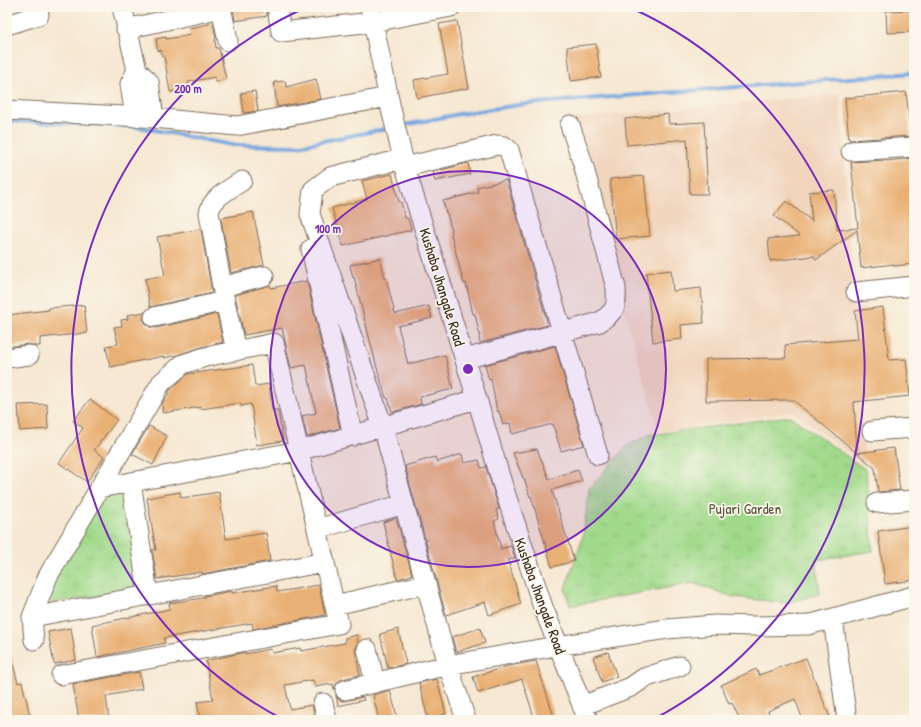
<svg xmlns="http://www.w3.org/2000/svg" width="921" height="727" font-family="'Patrick Hand',sans-serif">
	<defs>
		<pattern id="park-tufts" width="24" height="20" patternUnits="userSpaceOnUse"><rect width="24" height="20" fill="#a2da8c"/><path d="M3 7l-1-3M5 7V3M7 7l1-3M15 17l-1-3M17 17v-4M19 17l1-3" fill="none" stroke="#8cbb78"/></pattern>
	</defs>
	<rect width="100%" height="100%" fill="#fbf7ec"/>
	<filter id="ink" filterUnits="userSpaceOnUse"><feTurbulence type="fractalNoise" baseFrequency=".025" numOctaves="2"/><feDisplacementMap in="SourceGraphic" scale="8" xChannelSelector="R" yChannelSelector="G"/><feConvolveMatrix kernelMatrix="1 2 1 2 8 2 1 2 1" color-interpolation-filters="sRGB"/></filter>
	<filter id="wash" filterUnits="userSpaceOnUse"><feTurbulence type="fractalNoise" baseFrequency=".012" numOctaves="4" result="noise"/><feDisplacementMap in="SourceGraphic" scale="16" xChannelSelector="R" yChannelSelector="G"/><feGaussianBlur stdDeviation="0.9" result="paint"/><feColorMatrix in="noise" values="0 0 0 0 0 0 0 0 0 0 0 0 0 0 0 0 0 1.4 0 .05"/><feComposite in="paint" operator="in"/></filter>
	<g filter="url(#wash)">
		<rect width="100%" height="100%" fill="#f6e8d2"/>
		<!-- built -->
		<path fill="#f1d5bd" d="M840 94 865 465 793 412 659 432 569 119Z"/>
		<!-- park -->
		<path fill="url(#park-tufts)" stroke="#6e8255" d="M790 416 866 470 873 551 816 560 820 594 787 603 733 597 693 583 570 606 565 589 583 537 589 489 628 445 649 435Z
			M128 489 144 589 52 603 48 599 69 548 101 495Z"/>
		<g fill="none" stroke-linecap="round" stroke-linejoin="round">
			<!-- stream -->
			<path stroke="#74a6df" stroke-width="4" d="M7 121 133 126 232 145 297 146 391 128
				M400 126 459 114 525 104 914 73"/>
		</g>
		<g id="blocks">
			<!-- building -->
			<path fill="#e9b075" d="M233 7H266L267 16 235 21Z
				M914 10V32L887 33 886 11Z
				M457 21 469 88 417 98 414 80 448 74 439 24Z
				M213 23 216 39 215 40 216 48H219L226 79 215 82V77L188 82 189 89 170 92 164 56H162L161 50 158 51 156 39 166 37V39L190 35 189 28Z
				M596 44 601 77 571 81 567 47Z
				M316 79 321 99 277 107 274 82 285 81 286 87Z
				M255 91 258 111 244 113 241 93Z
				M906 92 911 136 849 140 845 98Z
				M668 114 669 124 704 122 708 194H690L687 139 627 145 625 119Z
				M914 158V264L894 266V264L861 268 857 230 816 260 814 256 770 261 768 239 800 236 774 216 786 201 812 221 809 192 834 190 837 230 858 228 851 162 886 160V161Z
				M468 163 470 174 435 181 433 172Z
				M392 174 399 202H401L405 218H408L411 230 343 246 332 208 367 199 362 181Z
				M644 176 650 236 616 239 610 179Z
				M506 180 548 325 480 343 479 337 480 336 475 314H473L466 283 464 284 451 234 452 233 447 213H446L443 201 478 192 477 187Z
				M253 212 264 265 231 273 221 218Z
				M201 229 212 293 150 307 145 279 165 275 157 237Z
				M380 258 385 278H386L395 314 429 306 432 318 398 326 408 364 445 355 453 389 420 397 421 404 392 412 388 398H386L377 368 354 277 353 278 350 265Z
				M671 270 673 291 701 288 704 323 681 325 682 339 653 342 646 273Z
				M307 281 340 428 307 437 302 416 316 413 306 365 291 368 282 328 244 335 235 295 270 285 271 288Z
				M84 305 87 333 40 338V346H35L28 344 7 347V315L49 310V308Z
				M883 307 889 360 906 359 910 396 854 402 857 453 793 400 706 401V359L786 358 785 345 858 339 855 311Z
				M145 312 143 319 146 324 150 327 156 328 217 314 223 342 202 347 177 355 164 358V356L110 367 106 346 118 344 114 327 122 326 121 320 128 319 127 315Z
				M555 346 584 445 561 451 553 424 512 434 510 423 503 425 499 411H497L491 379 489 380 485 365Z
				M252 365 255 386 269 384 272 410H278L283 441 257 445 251 404 241 406V403L201 409V407L163 413 162 404 166 397H167L170 390 188 374Z
				M90 399 117 420 94 450 104 457 87 482 59 463 83 428 73 421Z
				M47 404 48 429 20 431 18 405Z
				M149 426 167 436 153 465 132 454Z
				M894 448 900 490 878 492 875 468 857 453Z
				M537 449 549 479 578 470 582 481 552 490 574 561 552 567 531 496 530 497 524 478H523L513 453Z
				M462 454 464 463 479 460 481 468 486 467 499 509 496 510 499 519 494 521 501 549 511 546 515 558 508 560 521 604 489 615 485 602 446 615 405 466 435 457 437 462Z
				M180 492 181 498 219 492 226 539 266 533 270 561 202 574V572L157 579 152 550H156L147 498Z
				M396 518 412 575 397 579 383 522Z
				M914 526V580L885 584 878 531Z
				M319 585 325 615 253 629 252 623 164 638 165 643 97 657 92 625 170 609 169 603 204 598V596L232 591V593L276 586 277 592Z
				M71 628 76 660 54 664 48 632Z
				M480 628 485 643 456 652 452 637Z
				M398 629 406 664 388 668 380 634Z
				M357 635 358 643 355 650 360 675 342 679 338 682 334 689 333 684 315 687 313 680 285 685 290 709 312 705 316 720H200L197 702 213 700 206 661 245 652V654L271 649 272 653 300 648 301 651 345 643V638Z
				M608 652 617 676 602 682 593 657Z
				M7 656H11L18 683 22 682 31 720H7Z
				M806 658 831 720H803L795 699 768 711 771 720H740L732 703 729 704 721 685 756 669 759 675Z
				M536 661 555 720H535L522 679 478 693 473 677 508 666Z
				M139 672 142 689 106 696 109 720H79L73 684Z
				M437 679 446 714 428 719 419 683Z
				M390 690 398 720H379L373 695Z
				M336 695 337 698 342 701 363 697 364 700 338 706Z"/>
		</g>
	</g>
	<g filter="url(#ink)">
		<use href="#blocks" fill-opacity="0" stroke="#7c6c5d" stroke-width="1"/>
		<g fill="none" stroke-linecap="round" stroke-linejoin="round">
			<defs>
				<path id="minor" d="M122 7 137 70 149 82 154 118
					M221 7 228 41
					M277 7 281 32 373 22 451 7
					M370 7 391 109 405 167 477 399 502 483 543 607 588 720
					M7 25 39 15
					M126 29 222 8
					M7 110 143 117 237 126 388 97
					M135 117 130 84 137 70
					M851 151 914 147
					M402 159 330 177 313 190 310 214 383 427 448 665 466 720
					M405 167 497 145 504 146 509 150 598 455
					M311 249 353 436
					M222 287 264 276
					M856 292 914 286
					M154 317 225 301
					M236 351 222 287 209 213C211 198 230 189 242 181
					M7 358 29 355
					M465 359 600 322C616 310 617 308 616 288L583 164 570 125
					M872 431 914 428
					M131 482 148 594
					M99 488 299 451 477 399
					M877 503 914 500
					M317 529 404 504
					M335 605 426 584
					M32 617 325 562
					M833 619 847 720
					M34 640 32 617 48 576 161 383 183 364 205 357 274 343 339 624 61 675
					M367 649 375 683
					M345 690 448 665 557 646 667 629 715 625 754 626 808 625 914 596
					M323 703 327 720
					M582 706 631 687 644 678 680 666"/>
			</defs>
			<!-- minor casing -->
			<use href="#minor" stroke="#7c6c5d" stroke-width="21"/>
			<!-- minor -->
			<use href="#minor" stroke="#fff" stroke-width="19"/>
		</g>
	</g>
	<!-- distance rings -->
	<circle cx="468" cy="369" r="198" fill="#7b2cbf" fill-opacity=".12"/>
	<g fill="none" stroke="#7b2cbf" stroke-width="2">
		<circle cx="468" cy="369" r="198"/>
		<path d="M282 719A396 396 0 0 1 307 7M629 7A396 396 0 0 1 654 719"/>
	</g>
	<g text-anchor="middle" stroke-width="3.5" stroke-linejoin="round" paint-order="stroke">
		<!-- street labels -->
		<g font-size="15" fill="#3b2a1e" stroke="#fbf7ec">
			<text transform="translate(442 287) rotate(73)" y="5">Kushaba Jhangale Road</text>
			<text transform="translate(540 596) rotate(70)" y="5">Kushaba Jhangale Road</text>
		</g>
		<!-- park labels -->
		<g font-size="15" fill="#55563a" stroke="#fbf7ec">
			<text x="745" y="514">Pujari Garden</text>
		</g>
	</g>
	<circle cx="468" cy="369" r="6" fill="#7b2cbf" stroke="#fbf7ec" stroke-width="2"/>
	<g font-size="12" text-anchor="middle" font-weight="bold" fill="#7b2cbf" stroke="#fbf7ec" stroke-width="3.5" stroke-linejoin="round" paint-order="stroke">
		<text x="188" y="93">200 m</text>
		<text x="328" y="233">100 m</text>
	</g>
	<!-- margin -->
	<rect width="921" height="727" fill="none" stroke="#fbf7ec" stroke-width="24"/>
</svg>
